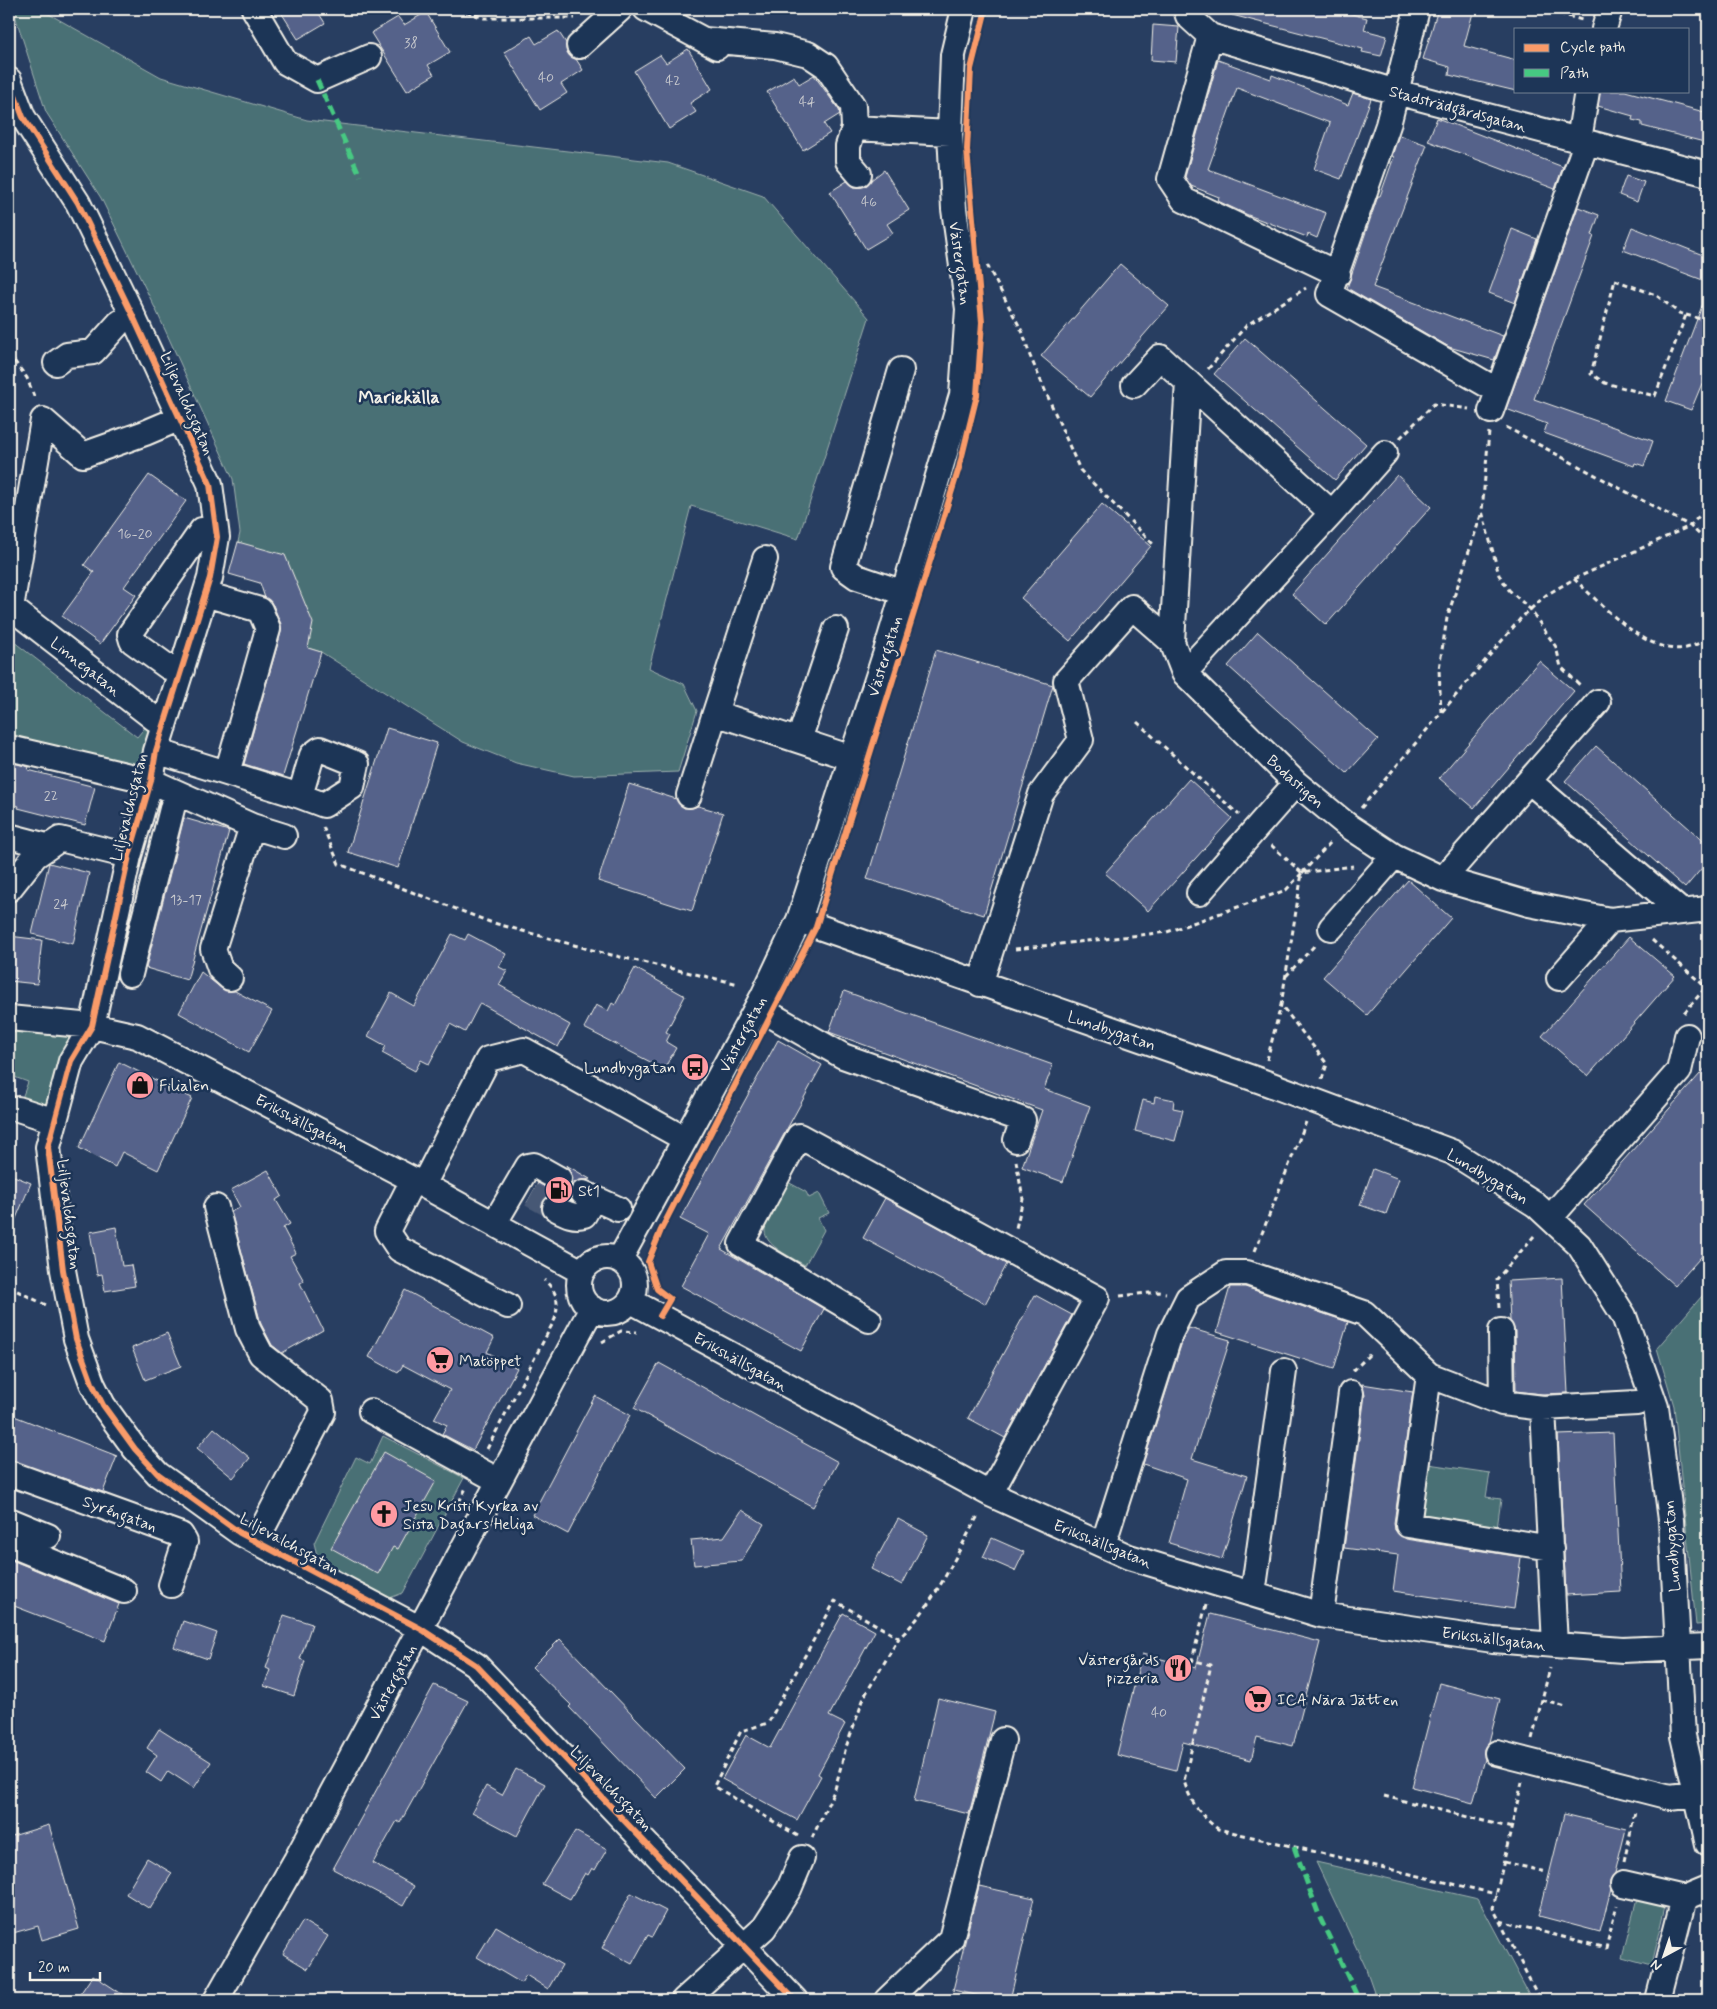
<svg xmlns="http://www.w3.org/2000/svg" width="1717" height="2009" font-family="Mynerve,sans-serif">
	<rect width="100%" height="100%" fill="#283e61"/>
	<filter id="ink" filterUnits="userSpaceOnUse"><feTurbulence type="fractalNoise" baseFrequency=".02" numOctaves="2"/><feDisplacementMap in="SourceGraphic" scale="10" xChannelSelector="R" yChannelSelector="G"/><feConvolveMatrix kernelMatrix="1 2 1 2 8 2 1 2 1" color-interpolation-filters="sRGB"/></filter>
	<g filter="url(#ink)">
		<!-- green -->
		<path fill="#497074" stroke="#9eb0ae" d="M13 9H40L161 77 307 120 668 163 763 196 869 318 798 539 691 506 649 668 684 684 697 711 678 772 574 776 516 763 463 742 321 652 308 648 238 542 240 533 233 479 156 310 101 198 46 112Z
			M9 638 137 737 153 718 151 781 9 748Z
			M9 1018 92 1026 55 1121 18 1109 28 1082 9 1075Z
			M788 1182 806 1192 809 1198 819 1193 829 1213 818 1218 824 1230 805 1265C749 1236 760 1232 788 1182Z
			M1708 1289V1624L1696 1625 1674 1406 1657 1348Z
			M383 1436 464 1478 403 1593 379 1602 321 1571 314 1543 356 1457 370 1464Z
			M1428 1464 1490 1473 1486 1497 1501 1499 1496 1536 1420 1519Z
			M1316 1862 1478 1899 1532 2000H1377L1365 1966Z
			M1637 1899 1665 1906 1651 1965 1622 1957Z"/>
		<!-- building -->
		<path fill="#55628a" stroke="#f4f1e8" d="M279 9H316L325 23 298 39Z
			M1233 9H1332L1367 18 1364 30 1387 36 1381 56 1362 52 1363 49 1232 15Z
			M1438 9H1474L1464 46 1516 60V91L1449 75 1450 67 1423 59Z
			M426 12 450 52 428 65 434 75 407 91 371 33 398 17 404 25Z
			M1153 25 1179 27 1176 62 1151 60Z
			M558 31 566 43 569 55 576 59 583 70 561 84 567 93 540 110 504 52 531 36 536 44Z
			M688 49 712 89 690 103 696 112 669 129 634 71 660 55 666 63Z
			M1218 60 1271 79 1272 75 1348 105 1353 93 1371 99 1341 179 1314 169 1330 123 1237 88 1208 169 1326 213 1317 238 1308 234 1307 237 1248 215 1218 201 1219 197 1191 186 1185 177Z
			M814 75 839 110 840 114 824 124 830 133 803 150 767 92 794 76 799 84Z
			M1600 91H1625L1708 113V143L1642 126V122L1632 120 1633 116 1598 106Z
			M1437 118 1563 167 1555 189 1428 141Z
			M1399 135 1427 145 1373 287 1503 336 1494 360 1449 347 1347 288 1378 196H1380L1394 157 1392 156Z
			M884 170 909 210 887 224 893 233 866 249 830 192 847 181 854 187H862Z
			M1626 176 1644 182 1637 202 1619 195Z
			M1578 207 1599 215 1592 235 1594 236 1534 399 1653 441 1644 466 1635 463 1634 466 1544 433 1547 424 1506 409Z
			M1632 227 1708 257V282L1623 250Z
			M1512 229 1537 239 1515 303 1489 293Z
			M1120 264 1169 306 1090 397 1041 356Z
			M1705 298H1708V369L1691 410 1666 401Z
			M1245 338 1366 444 1335 480 1214 374Z
			M149 475 186 501 124 587 136 595 100 644 62 616 94 572 84 565Z
			M1397 475 1431 507 1326 625 1292 594Z
			M1102 504 1151 546 1070 641 1021 598Z
			M238 542 285 555 313 623 308 648 321 652 283 776 244 764 281 632V624L273 605 265 598 260 583 229 574Z
			M1258 632 1378 739 1347 773 1228 666Z
			M936 650 1053 685 984 915 867 879Z
			M1539 661 1574 691 1474 808 1439 778Z
			M387 728 437 743 398 868 348 852Z
			M1596 746 1708 845V861L1685 888 1565 781Z
			M9 762 29 767 28 770 95 787 85 825 18 808 19 806 9 804Z
			M1189 779 1232 818 1148 911 1105 873Z
			M629 784 676 799 684 808H691L698 806 723 813 692 911 598 881Z
			M184 818 229 831 187 980 146 968Z
			M49 863 89 873 73 944 32 934Z
			M1408 880 1451 918 1367 1015 1323 977Z
			M452 934 465 940 468 934 506 954 499 967 507 971 499 985 570 1025 558 1047 480 1003 465 1032 450 1024 429 1064 421 1060 415 1071 382 1053 386 1046 368 1036 391 993 414 1006Z
			M9 936 42 940 37 984 9 981Z
			M1629 937 1675 976 1588 1076 1542 1036Z
			M635 968 685 996 666 1032 670 1034 666 1042 676 1048 664 1069 584 1028 596 1005 608 1011 612 1003 615 1005Z
			M201 972 221 988 228 991H235L272 1011 249 1052 179 1013Z
			M844 991 1053 1065 1044 1089 1090 1106 1063 1182 1022 1167 1042 1110 829 1032Z
			M778 1040 822 1065 721 1249 824 1309 801 1351 681 1286 709 1234 680 1219Z
			M119 1062 192 1098 158 1170 122 1152 115 1167 79 1148Z
			M1708 1065V1249L1675 1286 1584 1205Z
			M1155 1096 1174 1100 1173 1108 1183 1110 1175 1141 1135 1131 1143 1100 1154 1103Z
			M566 1165 590 1179 575 1182 570 1188 571 1200 562 1194 548 1196 543 1202 542 1212 527 1203 538 1183 553 1191 560 1193 566 1191 573 1179Z
			M1373 1169 1399 1179 1386 1214 1360 1205Z
			M268 1170 282 1196 276 1200 290 1224 283 1228 296 1253 290 1256 304 1281 300 1283 323 1330 282 1353 272 1345 261 1324 231 1212 240 1207 231 1190Z
			M9 1174 31 1183 9 1235Z
			M885 1198 1006 1264 985 1304 863 1238Z
			M116 1227 122 1266 131 1265 135 1286 105 1291 102 1274 97 1275 90 1232Z
			M1562 1278 1568 1393 1542 1394 1516 1391 1515 1331 1510 1321 1508 1281Z
			M1230 1287H1245L1348 1322 1334 1369 1217 1332Z
			M405 1290 494 1338 487 1352 517 1368 473 1450 442 1434 447 1425 434 1419 450 1390 403 1365 398 1373 369 1357Z
			M1035 1295 1072 1315 1005 1438 968 1418Z
			M1189 1328 1230 1340 1192 1459 1247 1476 1222 1559 1169 1543 1187 1479 1143 1464 1183 1339Z
			M167 1333 181 1366 145 1380 132 1348Z
			M659 1363 838 1462 813 1507 634 1408Z
			M1362 1384 1413 1392 1394 1523 1395 1530 1406 1539 1521 1557 1514 1609 1393 1591 1398 1555 1344 1548 1365 1395Z
			M595 1396 630 1415 568 1534 532 1515Z
			M9 1414 117 1456 103 1492 9 1460Z
			M214 1428 250 1458 233 1478 197 1448Z
			M1613 1433 1621 1592 1566 1595 1558 1435Z
			M384 1452 436 1481 398 1549 393 1547 378 1574 331 1548Z
			M742 1510 764 1524 741 1561 694 1565 691 1540 724 1537Z
			M898 1519 928 1535 902 1585 871 1569Z
			M992 1538 1024 1552 1015 1571 983 1557Z
			M9 1559 119 1604 105 1641 9 1604Z
			M843 1613 875 1631 829 1716 845 1724 818 1774 821 1776 797 1820 722 1779 746 1735 770 1748Z
			M1210 1614 1320 1642 1293 1746 1257 1737 1251 1760 1183 1742 1176 1770 1117 1755 1142 1654 1196 1668Z
			M284 1615 312 1624 300 1659 305 1661 294 1696 264 1686 270 1670 266 1668Z
			M183 1621 217 1633 208 1659 174 1647Z
			M560 1639 685 1769 656 1798 569 1707 571 1705 532 1667Z
			M1439 1683 1500 1699 1489 1742 1484 1749 1485 1759 1473 1803 1412 1787Z
			M434 1685 468 1701 400 1823 397 1821 373 1863 414 1886 403 1906 333 1869Z
			M938 1698 995 1712 969 1814 914 1801Z
			M159 1729 211 1762 194 1788 168 1771 161 1782 146 1772 157 1755 147 1748Z
			M516 1769 545 1784 517 1836 472 1812 486 1786 502 1795Z
			M1564 1814 1626 1829 1615 1873 1610 1880 1611 1889 1600 1932 1539 1916Z
			M49 1825 79 1929 42 1940 38 1926 13 1933 9 1917V1837Z
			M575 1831 607 1849 595 1870 592 1868 588 1875 585 1873 570 1899 542 1884Z
			M147 1858 172 1873 150 1909 126 1894Z
			M979 1886 1034 1898 1010 2000H998L953 1990Z
			M631 1893 666 1911 652 1937 648 1935 632 1964 602 1948Z
			M303 1921 328 1936 308 1969 283 1954Z
			M496 1926 562 1965 548 1989 526 1975 521 1983 477 1957Z
			M93 1975 131 2000H76Z"/>
		<g fill="none" stroke-linecap="round" stroke-linejoin="round">
			<!-- minor-tunnel -->
			<path stroke="#475975" stroke-width="24" stroke-dasharray="24 12" stroke-linecap="butt" d="M531 1195 555 1208"/>
			<defs>
				<path id="minor" d="M254 9 285 62 317 80 369 57
					M646 9 717 47
					M1186 9 1188 16 1210 36 1396 92 1708 174
					M1417 9 1388 125 1329 294 1498 391
					M1604 29 1610 9
					M1210 36 1170 179 1184 200 1338 274
					M704 40 775 46 808 54 826 66 853 106 854 128 848 146V161L859 174
					M579 46 620 9
					M9 80 23 117 78 203 132 314 210 484 217 537 210 578 156 751 151 781 129 856 92 1026 71 1061 48 1147 63 1270 76 1339 92 1383 103 1405 135 1449 158 1474 240 1533 421 1629 476 1665 795 2000
					M854 128 950 133
					M1579 140 1587 91
					M56 363 67 355 93 352 119 323 132 314
					M901 370 843 567 857 577 904 593
					M1188 382 1172 642 1184 673 1296 783 1347 825 1394 856 1443 879 1529 904 1610 920 1708 909
					M1134 385 1160 357 1332 513 1184 673
					M1491 411 1586 143
					M1332 513 1385 453
					M205 594 260 610 268 629 227 773
					M9 606 164 726
					M11 608 43 420 83 455 145 433 178 419
					M182 670 168 667 132 641 130 634 202 530 216 531
					M715 713 765 559
					M799 740 836 629
					M9 748 151 781 252 826 284 836
					M156 751 300 796 312 755 320 749 357 764 352 787 324 805 300 796
					M1529 781 1682 912
					M689 795 715 713 852 758
					M9 836 47 846
					M1443 879 1598 702
					M9 889 35 856 60 839 129 856
					M1199 893 1296 783
					M799 920 1261 1081 1452 1152 1536 1205 1579 1245 1624 1316 1656 1407 1671 1520 1683 1736 1708 1844
					M1331 928 1394 856
					M130 974 176 793
					M230 978 220 969 213 949 252 826
					M1559 978 1610 920
					M980 984 1041 794 1081 740 1066 681 1132 607 1172 642
					M757 1007 843 1056 1023 1120 1016 1140
					M9 1018 92 1026 137 1036 423 1185 582 1272
					M18 1109 55 1121
					M413 1180 387 1231 399 1249 508 1306
					M423 1185 488 1059 524 1050 685 1139
					M583 1193 618 1209
					M216 1207 248 1329 261 1354 321 1401 323 1412 256 1541
					M555 1208C565 1213 573 1218 584 1215L593 1199
					M1550 1218 1679 1071 1687 1036
					M494 1224 528 1166 534 1165 559 1179
					M579 1285a28 28 0 1 1 56 0a28 28 0 1 1-56 0Z
					M620 1259 763 996 799 920 885 655 962 395 968 309 954 209 950 133 953 55 964 9
					M631 1301 990 1494 1129 1557 1321 1615 1493 1640 1555 1645 1623 1650 1708 1646
					M869 1320 741 1244 799 1136 1097 1298 990 1494
					M1501 1331 1502 1403
					M1429 1375 1408 1525 1551 1548
					M1543 1408 1555 1645
					M371 1411 499 1481
					M9 1473 181 1535 185 1542 171 1585
					M9 1520 48 1536
					M9 1544 124 1591
					M1103 1545 1170 1334 1188 1298 1226 1273H1247L1364 1313 1429 1375 1502 1403 1543 1408 1637 1403
					M1253 1594 1284 1371
					M1321 1615 1351 1393
					M1497 1753 1670 1797 1695 1794
					M1623 1884 1684 1898
					M216 2000 296 1860 592 1308
					M684 2000 764 1928 789 1889 802 1858
					M887 2000 951 1939 1003 1740
					M1658 2000 1684 1898 1708 1888"/>
			</defs>
			<!-- minor casing -->
			<use href="#minor" stroke="#f4f1e8" stroke-width="28"/>
			<!-- path -->
			<path stroke="#f4f1e8" stroke-width="3" stroke-dasharray="5 4" stroke-linecap="butt" d="M458 9 484 18H575
				M1542 9 1582 20
				M987 265 1023 333 1030 356 1080 470 1154 545
				M1615 280 1656 295 1679 313 1686 315 1655 396 1605 383 1591 374Z
				M1686 315 1708 321
				M9 354 27 378 35 399
				M1208 369 1247 325 1306 288
				M1506 427 1690 526 1708 542
				M1489 432 1482 511 1499 575 1509 590 1530 609 1556 647 1561 667 1581 686
				M1400 438 1434 404 1469 409
				M1574 579C1601 603 1646 656 1686 648 1694 646 1701 642 1708 640
				M1441 712 1439 669 1447 618 1482 512
				M1137 722 1239 815
				M1361 808 1521 618 1546 595 1574 579 1690 526 1708 506
				M323 827 339 864 490 922 603 953 739 984
				M1271 845 1302 873 1281 1005 1327 1064 1322 1079
				M1302 873 1332 841
				M1652 940 1708 989
				M1015 949 1167 932 1286 890 1302 873 1353 866
				M1286 976 1316 944
				M1684 1013 1706 987
				M1267 1060 1281 1005
				M1016 1161 1023 1199 1016 1228
				M1255 1251 1306 1122
				M9 1287 46 1305
				M1120 1296 1158 1292 1166 1293
				M1499 1308 1497 1279 1534 1236
				M602 1342 621 1331 637 1332
				M1353 1371 1372 1352
				M487 1449 555 1319C559 1302 558 1292 544 1280
				M459 1502 466 1488
				M1206 1605 1192 1660 1211 1665 1184 1781C1191 1803 1200 1815 1218 1829L1496 1894
				M1542 1700 1566 1707
				M1532 1739 1550 1668
				M1522 1782 1493 1908 1540 2000
				M1384 1796 1512 1828
				M798 1836 714 1786 741 1731 768 1723 835 1601 899 1638C935 1605 955 1556 979 1514
				M812 1838 835 1789 846 1747 865 1695 899 1638
				M1504 1862 1546 1872
				M1624 1862 1635 1812
				M1500 1921 1606 1948 1617 1905"/>
			<!-- minor -->
			<use href="#minor" stroke="#1d3557" stroke-width="24"/>
			<!-- quiet -->
			<path stroke="#46c982" stroke-width="5" stroke-dasharray="10 5" stroke-linecap="butt" d="M317 80 360 176
				M1294 1847 1320 1918 1359 2000"/>
			<defs>
				<path id="cycleway" d="M9 80 23 117 78 203 132 314 210 484 217 537 210 578 156 751 151 781 129 856 92 1026 71 1061 48 1147 63 1270 76 1339 92 1383 103 1405 135 1449 158 1474 240 1533 421 1629 476 1665 795 2000
					M660 1316 670 1299 657 1289 648 1262 661 1230 816 927 959 468 977 395 982 322 967 150 971 69 986 9"/>
			</defs>
			<!-- cycleway casing -->
			<use href="#cycleway" stroke="#1d3557" stroke-width="9"/>
			<!-- cycleway -->
			<use href="#cycleway" stroke="#fa9b69" stroke-width="6"/>
		</g>
	</g>
	<!-- icons -->
	<defs>
		<symbol id="bus-disc" viewBox="-11 -11 22 22"><circle r="9.5" fill="#ff9aa2" stroke="#1d3557"/><path d="M-5-6H5V4H4V6H2V4H-2V6H-4V4H-5ZM-3.5-4V0h7V-4ZM-3.5 1.2v1.5H-2V1.2ZM2 1.2v1.5H3.5V1.2Z" fill="#111"/></symbol>
		<symbol id="shop-disc" viewBox="-11 -11 22 22"><circle r="9.5" fill="#ff9aa2" stroke="#1d3557"/><path d="M-5-2.5h2.3a2.7 3.5 0 0 1 5.4 0H5L5.5 6h-11ZM-1.5-2.5h3a1.5 2.3 0 0 0-3 0Z" fill="#111"/></symbol>
		<symbol id="fuel-disc" viewBox="-11 -11 22 22"><circle r="9.5" fill="#ff9aa2" stroke="#1d3557"/><path d="M-5.5-6h7V0h2V4h1.3V-2.5L3-4.5l.8-.8L6-3V5H2.5V1h-1V6h-7ZM-4.2-4.7v3.2H.2V-4.7Z" fill="#111"/></symbol>
		<symbol id="supermarket-disc" viewBox="-11 -11 22 22"><circle r="9.5" fill="#ff9aa2" stroke="#1d3557"/><path d="M-6-5.5h2.5l.6 2H6L4.5 2H-2.5L-4.4-4H-6ZM-1.5 3.2a1.3 1.3 0 1 0 .1 0ZM3 3.2a1.3 1.3 0 1 0 .1 0Z" fill="#111"/></symbol>
		<symbol id="church-disc" viewBox="-11 -11 22 22"><circle r="9.5" fill="#ff9aa2" stroke="#1d3557"/><path d="M-1.2-6h2.4v3.5h3.3v2.4h-3.3V6h-2.4V-.1h-3.3v-2.4h3.3Z" fill="#111"/></symbol>
		<symbol id="restaurant-disc" viewBox="-11 -11 22 22"><circle r="9.5" fill="#ff9aa2" stroke="#1d3557"/><path d="M-5-6h1v4h1v-4h1v4h1v-4h1v5L-1.5 .5V6h-2V.5L-5-1ZM5-6V6H3V1.5H1.5Q1.5-4 5-6Z" fill="#111"/></symbol>
	</defs>
	<g fill-rule="evenodd">
		<use href="#bus-disc" x="679" y="1051" width="32" height="32"/>
		<use href="#shop-disc" x="124" y="1069" width="32" height="32"/>
		<use href="#fuel-disc" x="543" y="1174" width="32" height="32"/>
		<use href="#supermarket-disc" x="424" y="1344" width="32" height="32"/>
		<use href="#church-disc" x="368" y="1498" width="32" height="32"/>
		<use href="#restaurant-disc" x="1162" y="1652" width="32" height="32"/>
		<use href="#supermarket-disc" x="1242" y="1683" width="32" height="32"/>
	</g>
	<g text-anchor="middle" stroke-width="5" stroke-linejoin="round" paint-order="stroke">
		<!-- number labels -->
		<g font-size="14" fill="#cccdd0">
			<text x="411" y="47">38</text>
			<text x="546" y="82">40</text>
			<text x="673" y="85">42</text>
			<text x="807" y="106">44</text>
			<text x="869" y="206">46</text>
			<text x="135" y="538">16-20</text>
			<text x="51" y="800">22</text>
			<text x="186" y="904">13-17</text>
			<text x="61" y="908">24</text>
			<text x="1159" y="1717">40</text>
		</g>
		<!-- street labels -->
		<g font-size="16" fill="#f4f1e8" stroke="#1d3557">
			<text transform="translate(1458 108) rotate(15)" y="6">Stadsträdgårdsgatan</text>
			<text transform="translate(961 263) rotate(82)" y="6">Västergatan</text>
			<text transform="translate(188 403) rotate(66)" y="6">Liljevalchsgatan</text>
			<text transform="translate(884 656) rotate(-73)" y="6">Västergatan</text>
			<text transform="translate(86 666) rotate(38)" y="6">Linnegatan</text>
			<text transform="translate(1296 781) rotate(42)" y="6">Bodastigen</text>
			<text transform="translate(128 807) rotate(-76)" y="6">Liljevalchsgatan</text>
			<text transform="translate(1112 1030) rotate(19)" y="6">Lundbygatan</text>
			<text transform="translate(742 1034) rotate(-62)" y="6">Västergatan</text>
			<text transform="translate(303 1122) rotate(28)" y="6">Erikshällsgatan</text>
			<text transform="translate(1488 1176) rotate(31)" y="6">Lundbygatan</text>
			<text transform="translate(70 1214) rotate(83)" y="6">Liljevalchsgatan</text>
			<text transform="translate(741 1361) rotate(29)" y="6">Erikshällsgatan</text>
			<text transform="translate(120 1513) rotate(20)" y="6">Syréngatan</text>
			<text transform="translate(290 1543) rotate(29)" y="6">Liljevalchsgatan</text>
			<text transform="translate(1103 1543) rotate(22)" y="6">Erikshällsgatan</text>
			<text transform="translate(1671 1546) rotate(-94)" y="6">Lundbygatan</text>
			<text transform="translate(1494 1638) rotate(7)" y="6">Erikshällsgatan</text>
			<text transform="translate(392 1682) rotate(-62)" y="6">Västergatan</text>
			<text transform="translate(612 1788) rotate(46)" y="6">Liljevalchsgatan</text>
		</g>
		<!-- poi labels -->
		<g font-size="16" fill="#f4f1e8" stroke="#1d3557" text-anchor="start">
			<text x="676" y="1073" text-anchor="end">Lundbygatan</text>
			<text x="159" y="1091">Filialen</text>
			<text x="578" y="1196">St1</text>
			<text x="459" y="1366">Matöppet</text>
			<text x="403" y="1511">Jesu Kristi Kyrka av<tspan x="403" dy="18">Sista Dagars Heliga</tspan></text>
			<text x="1159" y="1665" text-anchor="end">Västergårds<tspan x="1159" dy="18">pizzeria</tspan></text>
			<text x="1277" y="1705">ICA Nära Jätten</text>
		</g>
		<!-- neighbourhood labels -->
		<g font-size="18" font-weight="bold" fill="#f4f1e8" stroke="#1d3557">
			<text x="399" y="403">Mariekälla</text>
		</g>
	</g>
	<!-- margin -->
	<rect width="1717" height="2009" fill="none" stroke="#1d3557" stroke-width="30"/>
	<rect x="15" y="15" width="1687" height="1979" fill="none" stroke="#f4f1e8" stroke-width="2" filter="url(#ink)"/>
	<!-- legend -->
	<rect x="1514" y="28" width="175" height="65" fill="#1d3557" stroke="#738091"/>
	<rect x="1524" y="44" width="25" height="8" fill="#fa9b69" stroke="#738091"/>
	<text x="1560" y="52" font-size="15" fill="#f4f1e8">Cycle path</text>
	<rect x="1524" y="69" width="25" height="8" fill="#46c982" stroke="#738091"/>
	<text x="1560" y="78" font-size="15" fill="#f4f1e8">Path</text>
	<!-- north arrow -->
	<g transform="translate(1664 1956) rotate(220)" stroke="#1d3557" stroke-width="4" paint-order="stroke">
	<path d="M0-4L9 19L0 12L-9 19Z" fill="#f4f1e8"/>
	<text y="-8" font-size="14" font-weight="bold" text-anchor="middle" fill="#f4f1e8">N</text>
	</g>
	<!-- scale -->
	<path d="M30 1972v8h70v-8" fill="none" stroke="#f4f1e8" stroke-width="2.5"/>
	<text x="38" y="1972" font-size="15" fill="#f4f1e8" stroke="#1d3557" stroke-width="4" paint-order="stroke">20 m</text>
</svg>
